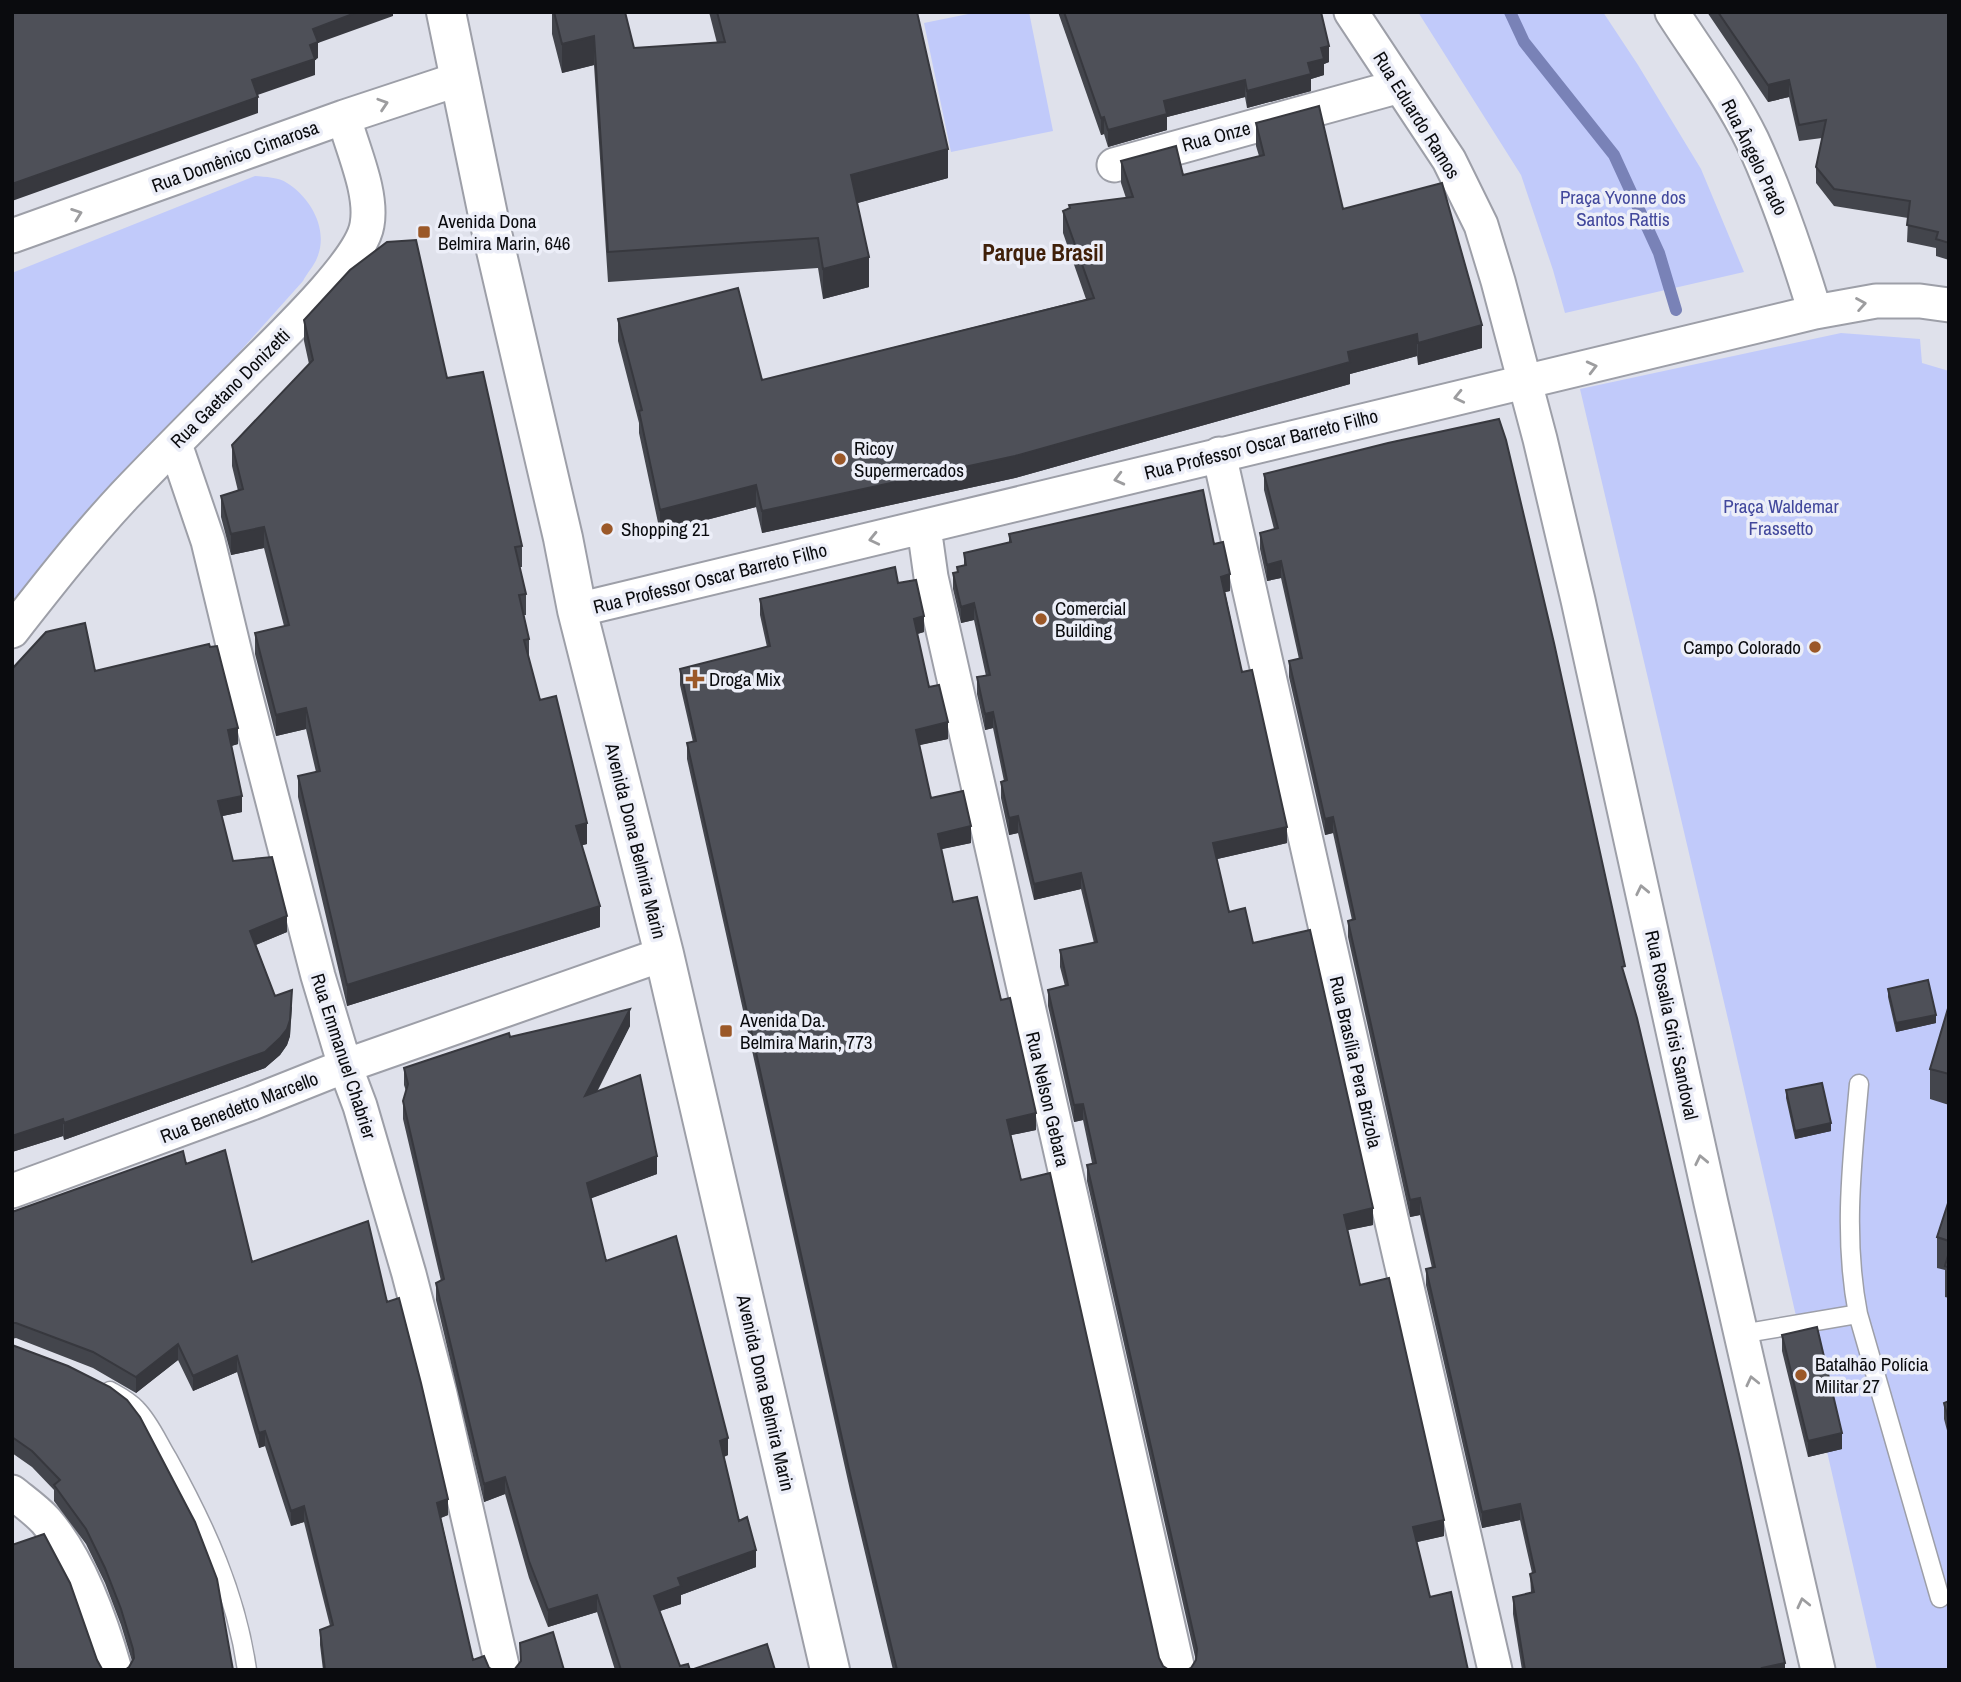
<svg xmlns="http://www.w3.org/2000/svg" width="1961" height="1682" font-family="'Archivo Narrow',sans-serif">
	<rect width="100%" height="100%" fill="#dfe1eb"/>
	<!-- green -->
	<path fill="#c1cafa" d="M978 12H1029L1053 131 951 152 924 23Z
		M1418 12H1603L1638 65 1701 169 1744 272 1565 313 1553 270 1521 175Z
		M255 176C265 177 279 177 287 183 311 198 329 230 317 258 314 266 307 273 303 281L12 606V273Z
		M1841 333 1920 339 1922 363 1949 371V1670H1877L1731 1032 1580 389Z"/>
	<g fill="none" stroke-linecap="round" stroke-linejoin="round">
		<!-- stream -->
		<path stroke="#7982b7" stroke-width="12" d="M1510 12 1524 42 1614 155 1659 253 1676 310"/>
		<defs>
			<path id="lane" d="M1859 1084C1852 1161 1843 1237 1858 1314L1940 1598
				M1741 1334 1858 1314
				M110 1391C119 1396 129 1401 136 1409 150 1423 158 1443 168 1459 205 1526 236 1593 247 1670"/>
			<path id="street" d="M1351 12 1449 160 1481 225 1498 281 1540 439 1578 600 1711 1203 1818 1670
				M1672 12C1699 54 1730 95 1752 140 1778 196 1797 253 1815 312
				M1114 165 1400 86
				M12 236 344 117 459 79
				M175 444 208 541 242 682 318 976 345 1066 360 1106 409 1274 440 1394 503 1670
				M1219 454 1391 1218 1495 1670
				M924 527 931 577 1178 1670
				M577 610 1815 312 1876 301H1920L1949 305
				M12 631C48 585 84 539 124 496 163 455 203 415 243 375 272 345 361 263 367 225 373 192 352 149 344 117
				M12 1191 252 1103 345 1066 664 954
				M12 1492C23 1501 36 1510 46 1521 79 1559 101 1621 115 1670"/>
			<path id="primary" d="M446 12 489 220 563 538 577 610 664 954 830 1670"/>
		</defs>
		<!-- lane casing -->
		<use href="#lane" stroke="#9d9fa8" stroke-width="21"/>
		<!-- street casing -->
		<use href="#street" stroke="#9d9fa8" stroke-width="37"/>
		<!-- primary casing -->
		<use href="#primary" stroke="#9d9fa8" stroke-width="42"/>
		<!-- lane -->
		<use href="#lane" stroke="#fff" stroke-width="18"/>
		<!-- street -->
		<use href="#street" stroke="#fff" stroke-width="33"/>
		<!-- primary -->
		<use href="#primary" stroke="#fff" stroke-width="38"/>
	</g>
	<!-- wall -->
	<path fill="#43454c" d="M552 12H625L634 48 717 43 709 12H917L948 178 857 203 869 287 823 299 818 268 608 282 594 65 562 73 552 34Z
		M1058 12H1321L1329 62 1324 64V75L1311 79V91L1247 108 1245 97 1167 117V130L1108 147 1104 134 1101 135Z
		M1707 12H1949V260L1936 256V248L1907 242 1908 218 1834 206 1816 183V167L1822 138 1799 141 1789 97 1768 102Z
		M1256 123 1482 348 1418 365 1417 356 1350 374V384L1015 478 762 533 756 507 660 532 639 433V423L618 341V319L762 380 1086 299 1063 233V211L1069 209V205L1126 198 1121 183V161L1183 175 1259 156 1256 146Z
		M304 320 447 378 522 546V567H520L526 594V615H524L529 639V658L540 700 587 844 582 845 600 927 347 1006 298 797V776L316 772 306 729 276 736 255 654V633L284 626 264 548 231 555 221 517V496L238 491 232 466V445L309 364 304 341Z
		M1264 474 1625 979 1785 1670H1522L1513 1614V1597L1531 1593 1530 1574 1532 1573 1520 1520 1482 1528 1426 1285V1269L1432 1268 1420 1215 1410 1217 1348 937V921L1352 920 1333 833 1325 835 1289 677V661L1299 659 1281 578 1267 581 1260 549V533L1274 529 1264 490Z
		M1009 534 1214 544 1230 591 1225 592 1242 672 1287 843 1217 859 1229 912 1253 943 1373 1225 1347 1230 1360 1285 1444 1536 1417 1542 1191 1668 1196 1661 1087 1181V1165L1092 1163 1083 1120 1074 1122 1048 1006V990L1065 986 1060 967V950L1094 943 1081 889 1034 900 1018 833 1009 835 1001 798V782L1004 781 993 728 985 730 977 694V677L986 676 974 620 961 623 953 589V573L957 572V567L964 566V553L1009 543Z
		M898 583 924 632 917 634 929 687 948 739 919 745 931 798 971 843 941 849 953 902 1001 1000 1036 1130 1011 1135 1021 1180 1159 1658 1163 1666 1169 1670H893L850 1490 687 759V743L693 742 680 685V669L767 647 760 615V599Z
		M12 669 95 671 238 744 231 746 242 812 222 816 233 861 287 932 256 945 275 996 292 1007 290 1036 287 1045 280 1055 265 1068 64 1140 63 1136 12 1152Z
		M1888 989 1936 1023 1896 1032 1888 997Z
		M1949 1005V1105L1930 1099V1069Z
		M630 1026 597 1092 657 1174 591 1198 606 1261 728 1455 724 1457 739 1521 756 1567 681 1595V1604L660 1611 680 1666 690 1670H615L597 1612 548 1627 529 1578 505 1494 484 1502 436 1300V1283L441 1281 403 1119V1101L406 1091 404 1085V1068L510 1037Z
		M1786 1090 1831 1131 1795 1139 1786 1098Z
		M186 1164 252 1262 387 1302 448 1515 441 1518 473 1660 493 1670H323L320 1645V1630L330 1626 304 1522 291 1526 265 1446 259 1448 237 1372 193 1391 178 1360 136 1393 93 1368 16 1338 12 1339V1212Z
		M1949 1200V1298L1945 1297V1270L1937 1268V1237Z
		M1782 1335 1842 1449 1808 1457 1782 1351Z
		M12 1345 233 1670 129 1667 132 1661 121 1625 105 1583 86 1544 54 1501V1490L32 1467 12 1453Z
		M1949 1401V1438L1944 1419V1403Z"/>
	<!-- shaded-wall -->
	<path fill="#37383e" d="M358 12H393V16L318 43V58L315 60V75L252 97V80L310 45 313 29Z
		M594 36V65L562 73V44Z
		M1329 46V62L1324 64V75L1311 79V91L1247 108V91L1308 63 1321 48Z
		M1245 80V97L1167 117V130L1108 147V130L1164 101Z
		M1789 80V97L1768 102V85Z
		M258 97V113L12 201V184Z
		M1104 117V134L1101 135V118Z
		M948 149V178L851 205V175Z
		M869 257V287L823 299V269Z
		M1482 325V348L1418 365V343Z
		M1417 334V356L1350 374V384L1015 478 762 533V511Z
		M756 485V507L660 532V510Z
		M264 527V548L231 555V534Z
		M1281 561V578L1267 581V565Z
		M1230 574V591L1221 593V577Z
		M974 603V620L961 623V607Z
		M924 616V632L914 635V619Z
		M306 708V729L276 736V715Z
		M993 712V728L985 730V714Z
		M948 722V739L916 746V730Z
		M238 728V744L228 747V730Z
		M242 796V812L218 817V801Z
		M1018 816V833L1009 835V818Z
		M1333 817V833L1325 835V819Z
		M587 823V844L576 847V826Z
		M971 826V843L938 850V834Z
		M1287 827V843L1213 860V843Z
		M1081 873V889L1034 900V884Z
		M600 906V927L347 1006V985Z
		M287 916V932L250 947V931Z
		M292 990 290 1036 287 1045 280 1055 265 1068 64 1140V1123Z
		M630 1009V1026L585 1114V1096Z
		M1936 1015V1023L1896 1032V1023Z
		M1083 1104V1120L1074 1122V1105Z
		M1036 1113V1130L1007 1136V1120Z
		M63 1119V1136L12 1152V1136Z
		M1831 1123V1131L1795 1139V1131Z
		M657 1156V1174L587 1200V1183Z
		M1420 1198V1215L1410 1217V1200Z
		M1373 1208V1225L1344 1231V1215Z
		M178 1344V1360L136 1393V1377Z
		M237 1356V1372L193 1391V1376Z
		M265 1431V1446L259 1448V1433Z
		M1842 1433V1449L1808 1457V1441Z
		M728 1438V1455L720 1458V1441Z
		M505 1477V1494L484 1502V1484Z
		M448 1499V1515L437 1519V1503Z
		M1520 1504V1520L1482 1528V1512Z
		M304 1506V1522L291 1526V1511Z
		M1444 1520V1536L1413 1543V1527Z
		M756 1550V1567L681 1595V1604L654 1613V1596L678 1578Z
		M597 1595V1612L548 1627V1610Z
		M1785 1663V1670H1762V1668Z"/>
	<!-- building -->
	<path fill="#4e5058" stroke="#37383e" stroke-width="2" d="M12 12H358L313 29 318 42 310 45 315 59 252 80 258 97 12 184Z
		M554 12H625L634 48 725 42 717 12H917L948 149 851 175 869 257 823 269 818 238 608 252 594 36 562 44Z
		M1064 12H1321L1329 46 1321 48 1324 59 1308 63 1311 74 1247 91 1245 80 1164 101 1167 114 1108 130 1104 117 1101 118Z
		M1718 12H1949V243L1936 239 1938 232 1907 225 1910 201 1834 189 1816 167 1826 120 1799 125 1789 80 1768 85Z
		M1319 106 1343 209 1442 183 1482 325 1418 343 1417 334 1348 352 1350 362 1015 456 762 511 756 485 660 510 639 411 642 410 618 319 738 288 762 380 1094 298 1063 211 1070 208 1069 205 1133 197 1121 161 1176 146 1183 175 1264 155 1256 123Z
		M416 240 447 378 483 372 522 546 515 547 526 594 519 595 529 639 524 640 540 700 556 696 587 823 576 826 600 906 347 985 298 776 320 771 306 708 276 715 255 633 289 625 264 527 231 534 221 496 243 489 232 445 313 360 304 320 350 270 387 242Z
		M1499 419 1506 440 1554 643 1625 966 1622 967 1637 1018 1739 1454 1785 1663 1762 1668 1763 1670H1525L1513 1597 1534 1592 1530 1574 1535 1572 1520 1504 1482 1512 1426 1269 1435 1267 1420 1198 1410 1200 1348 921 1355 919 1333 817 1325 819 1289 661 1302 658 1281 561 1267 565 1260 533 1278 528 1264 474 1388 443Z
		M1203 490 1214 544 1223 542 1230 574 1221 577 1242 672 1252 670 1287 827 1213 843 1229 912 1245 908 1253 943 1310 930 1373 1208 1344 1215 1360 1285 1389 1278 1444 1520 1413 1527 1430 1597 1451 1592 1468 1670H1187L1191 1668 1196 1660 1197 1649 1087 1165 1096 1163 1083 1104 1074 1105 1048 990 1068 985 1060 950 1097 942 1081 873 1034 884 1018 816 1009 818 1001 782 1007 780 993 712 985 714 977 677 990 675 974 603 961 607 953 573 958 572 957 567 966 565 964 553 1011 542 1009 534Z
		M895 567 898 583 916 580 924 616 914 619 929 687 939 685 948 722 916 730 931 798 963 791 971 826 938 834 953 902 977 897 1001 1000 1010 998 1036 1113 1007 1120 1021 1180 1050 1173 1159 1658 1163 1666 1169 1670H897L850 1474 687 743 696 741 680 669 770 646 760 599Z
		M85 623 95 671 209 644 210 647 217 646 238 728 228 730 242 796 218 801 233 861 272 857 287 916 250 931 275 996 292 990 290 1020 287 1029 280 1038 265 1052 64 1123 63 1119 12 1136V669L46 632Z
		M1928 980 1936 1015 1896 1023 1888 989Z
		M1949 1005V1074L1930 1069Z
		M630 1009 585 1096 640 1075 657 1156 587 1183 606 1261 676 1236 728 1438 720 1441 739 1521 747 1517 756 1550 678 1578 681 1586 654 1596 680 1666 688 1664 690 1670H621L597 1595 548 1610 529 1561 505 1477 484 1484 436 1283 444 1279 403 1101 408 1084 404 1068 509 1033 510 1037Z
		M1822 1083 1831 1123 1795 1131 1786 1090Z
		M225 1150 252 1262 368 1221 387 1302 399 1298 421 1383 448 1499 437 1503 473 1660 484 1656 489 1668 493 1670H325L320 1630 333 1625 304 1506 291 1511 265 1431 259 1433 237 1356 193 1376 178 1344 136 1377 93 1352 16 1323H12V1212L183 1151 186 1164Z
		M1949 1200V1241L1937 1237Z
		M1949 1252V1268L1945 1266Z
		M1817 1327 1842 1433 1808 1441 1782 1335Z
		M12 1345 68 1366 110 1387 127 1400 140 1417 195 1522 217 1579 233 1670H125L129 1667 134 1658 133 1649 121 1609 105 1568 86 1529 54 1485 60 1480 32 1451 12 1437Z
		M1949 1401V1422L1944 1403Z
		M44 1534 70 1583 97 1660 102 1669 104 1670H12V1545Z
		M553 1632 564 1670H514L521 1661 520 1643Z
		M767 1644 775 1670H691Z"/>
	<!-- one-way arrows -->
	<defs><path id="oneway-chevron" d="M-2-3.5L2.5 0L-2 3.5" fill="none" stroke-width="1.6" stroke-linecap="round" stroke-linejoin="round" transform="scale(1.75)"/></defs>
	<g stroke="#9d9d9f">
		<use href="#oneway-chevron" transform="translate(383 104) rotate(-18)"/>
		<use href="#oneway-chevron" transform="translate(77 214) rotate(-20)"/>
		<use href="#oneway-chevron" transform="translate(1861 304) rotate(-10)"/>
		<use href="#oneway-chevron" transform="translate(1592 367) rotate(-14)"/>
		<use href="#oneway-chevron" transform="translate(1459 397) rotate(167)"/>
		<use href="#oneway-chevron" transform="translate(1119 479) rotate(166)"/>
		<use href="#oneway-chevron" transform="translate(874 539) rotate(167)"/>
		<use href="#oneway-chevron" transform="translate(1642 890) rotate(-102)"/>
		<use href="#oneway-chevron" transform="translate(1701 1160) rotate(-102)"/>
		<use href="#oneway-chevron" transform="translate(1752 1381) rotate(-103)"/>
		<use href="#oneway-chevron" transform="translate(1803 1603) rotate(-103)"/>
	</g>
	<!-- markers -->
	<g fill="#9b5828" stroke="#eceef8" stroke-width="2.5">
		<rect x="417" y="225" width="14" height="14" rx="3.5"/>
		<circle cx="840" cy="459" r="7"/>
		<circle cx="607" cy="529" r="7"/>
		<circle cx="1041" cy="619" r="7"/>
		<circle cx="1815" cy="647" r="7"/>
		<path d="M691.5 668.5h7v7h7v7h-7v7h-7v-7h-7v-7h7z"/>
		<rect x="719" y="1024" width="14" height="14" rx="3.5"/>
		<circle cx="1801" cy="1375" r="7"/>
	</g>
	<g text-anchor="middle" stroke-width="7" stroke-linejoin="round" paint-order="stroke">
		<!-- street labels -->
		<g font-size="19" fill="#0a0b0e" stroke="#eceef8">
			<text transform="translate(1417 115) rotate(58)" y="7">Rua Eduardo Ramos</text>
			<text transform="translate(1216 136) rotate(-15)" y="7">Rua Onze</text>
			<text transform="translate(235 156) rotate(-20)" y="7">Rua Domênico Cimarosa</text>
			<text transform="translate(1755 157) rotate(64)" y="7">Rua Ângelo Prado</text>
			<text transform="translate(230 388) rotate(-45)" y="7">Rua Gaetano Donizetti</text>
			<text transform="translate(1261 444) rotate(-14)" y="7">Rua Professor Oscar Barreto Filho</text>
			<text transform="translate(710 578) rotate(-14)" y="7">Rua Professor Oscar Barreto Filho</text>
			<text transform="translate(636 841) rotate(76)" y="7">Avenida Dona Belmira Marin</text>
			<text transform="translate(1672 1025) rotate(78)" y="7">Rua Rosalia Grisi Sandoval</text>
			<text transform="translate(344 1056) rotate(72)" y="7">Rua Emmanuel Chabrier</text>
			<text transform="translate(1356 1062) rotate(77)" y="7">Rua Brasília Pera Brizola</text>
			<text transform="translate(1048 1099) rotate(77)" y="7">Rua Nelson Gebara</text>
			<text transform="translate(239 1107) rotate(-21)" y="7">Rua Benedetto Marcello</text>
			<text transform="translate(766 1393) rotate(77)" y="7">Avenida Dona Belmira Marin</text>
		</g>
		<!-- park labels -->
		<g font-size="19" fill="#42489c" stroke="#eceef8">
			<text x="1623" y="204">Praça Yvonne dos<tspan x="1623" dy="22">Santos Rattis</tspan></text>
			<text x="1781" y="513">Praça Waldemar<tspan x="1781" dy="22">Frassetto</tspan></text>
		</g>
		<!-- poi labels -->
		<g font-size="19" fill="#0a0b0e" stroke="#eceef8" text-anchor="start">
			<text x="438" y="228">Avenida Dona<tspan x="438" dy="22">Belmira Marin, 646</tspan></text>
			<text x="854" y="455">Ricoy<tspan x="854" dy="22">Supermercados</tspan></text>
			<text x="621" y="536">Shopping 21</text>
			<text x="1055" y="615">Comercial<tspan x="1055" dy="22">Building</tspan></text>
			<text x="1801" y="654" text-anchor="end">Campo Colorado</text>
			<text x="709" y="686">Droga Mix</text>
			<text x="740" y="1027">Avenida Da.<tspan x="740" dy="22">Belmira Marin, 773</tspan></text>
			<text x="1815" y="1371">Batalhão Polícia<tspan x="1815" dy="22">Militar 27</tspan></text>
		</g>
		<!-- quarter labels -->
		<g font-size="23" font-weight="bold" fill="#402009" stroke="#eceef8">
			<text x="1043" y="261">Parque Brasil</text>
		</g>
	</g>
	<!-- border -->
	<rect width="1961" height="1682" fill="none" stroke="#0a0b0e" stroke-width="28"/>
</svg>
